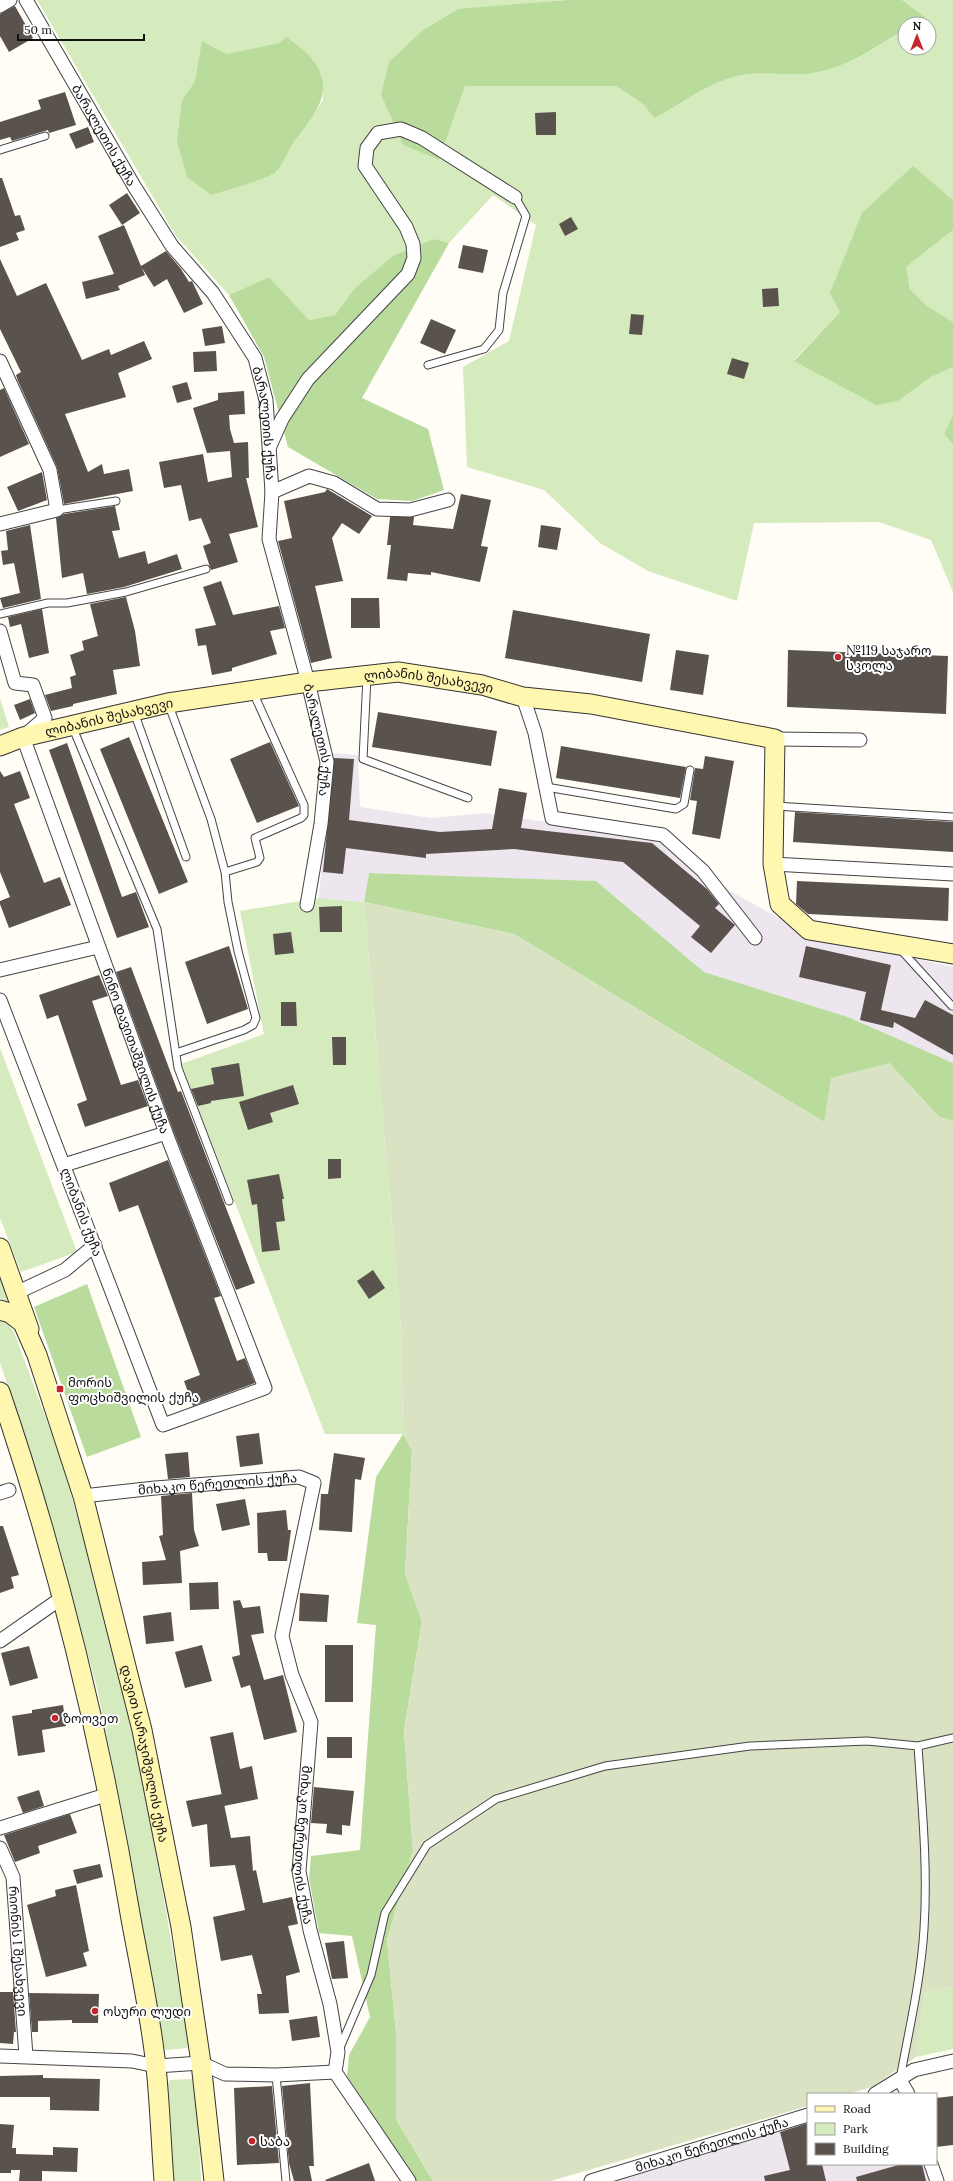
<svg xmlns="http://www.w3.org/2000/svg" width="953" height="2181" font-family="Lora,'Noto Sans Georgian',serif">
	<rect width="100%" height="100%" fill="#fffdf5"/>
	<!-- industrial -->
	<path fill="#eee6ef" d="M331 753 358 755 360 807 431 818 486 813 661 839 701 875 810 935 953 967V1063L848 1017 704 972 596 881 369 873 364 902 319 898Z
		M808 2121V2164H926L931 2181H615Z"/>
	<!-- green -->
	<path fill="#d5ebbd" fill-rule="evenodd" d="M37 0H567L519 4 381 95 403 145 439 160 465 86H616L643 104 654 118C685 103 702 85 738 76 764 70 792 78 818 72 850 66 877 46 905 29V48H929V24H913L924 17 902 0H953V200L946 193 840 312 794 360 824 376 898 401 931 377 953 367V415L944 434 953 445V592L931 540 879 522 754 523 737 601 648 571 600 543 544 490 467 467 463 367 509 341 536 225 493 195 449 243 434 239 354 289 335 315 309 320 269 277 229 295 176 236ZM280 43 312 59 322 75 323 100 310 121 289 149 277 172 182 100 195 81 226 54Z
		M953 230V322L927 306 910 289 906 267Z
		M0 698 9 727 0 730Z
		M319 898 364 902 401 1329 403 1434H325L181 1064 264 1034 240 911Z
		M0 1048 77 1252 21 1272 0 1218Z
		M0 1268 14 1304 0 1298Z
		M0 1316 7 1322 14 1332 61 1459 130 1704 189 2044 187 2048 166 2050 162 2046 128 1842 98 1692 57 1540 0 1362Z
		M953 1986V2049L916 2057 925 1993Z
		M192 2079 196 2084 201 2181H174L167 2086 170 2080Z"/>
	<!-- forest -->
	<path fill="#b9dc9c" d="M567 0H902L925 17 913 24H905V29C877 46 850 66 818 72 792 78 763 70 738 76 702 85 685 103 654 118L643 104 616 86H465L439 160 403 145 381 95 389 62 422 31 458 9Z
		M287 37C295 44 306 51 312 59 338 90 313 117 294 142 287 151 284 163 277 171 269 179 224 191 211 195L187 177 177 141 182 100 195 81 202 41 226 54 279 43Z
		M913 166 953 200V230L906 267 910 289 927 306 953 322V367L931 377 898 401 876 405 794 361 840 312 830 293 862 213Z
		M434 239 449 243 362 398 428 429 444 490 412 501 377 499 288 447 264 357 229 295 269 277 309 320 335 315 354 289 393 256Z
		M953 415V463V445L944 434Z
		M369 873 596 881 704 972 848 1017 953 1063V1121L939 1117 889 1063 824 1122 514 934 364 902Z
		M87 1284 141 1437 87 1457 34 1307Z
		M403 1434 412 1450 405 1574 422 1621 404 1731 413 1851 387 1940 396 2032V2119L433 2181H416L347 2076 349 2055 370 2017 352 1936 319 1933 309 1878 311 1856 360 1850 376 1625 357 1623 376 1477Z"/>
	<!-- cemetery -->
	<path fill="#d9e3c4" d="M364 902 514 934 824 1122 831 1078 889 1063 939 1117 953 1121V1986L925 1993 916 2057 872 2087 847 2094H808V2106L551 2181H433L396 2119V2032L387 1940 413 1851 404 1731 422 1621 405 1574 412 1450 403 1434 401 1329Z"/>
	<!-- building -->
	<path fill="#5a524d" d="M15 6 33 38 9 52 0 36V14Z
		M65 92 76 125 49 133 48 130 12 141 10 137 0 140V122L41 109 38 100Z
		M556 112V135H536L535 113Z
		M88 127 94 142 76 149 69 134Z
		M0 178H2L15 216 20 215 25 230 16 233 19 240 0 247Z
		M127 193 140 213 122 225 109 205Z
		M571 217 578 229 565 236 559 224Z
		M124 225 141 266 166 251 181 269 189 282 192 281 203 304 184 313 167 279 154 287 142 268 145 275 118 286 120 290 86 299 82 282 114 274 98 236Z
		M463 245 488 250 483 273 458 268Z
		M0 259 17 296 46 283 82 360 109 349 111 355 144 341 152 359 118 373 126 397 65 414 88 472 102 464 104 474 129 469 133 491 64 504 57 467 18 381 16 375 21 372 0 329Z
		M778 288 779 306 763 307 762 289Z
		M631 314 644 315 642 335 629 334Z
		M431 319 456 330 445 354 420 343Z
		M222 326 225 343 205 346 202 329Z
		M216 351 217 371 194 372 193 352Z
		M732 358 749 363 744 379 727 374Z
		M187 382 192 399 177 403 172 386Z
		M4 388 29 444 0 457V390Z
		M244 391 245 414 229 415 230 429 234 443 248 442 249 478H246L258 527 229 534 238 562 211 570 203 546 211 543 201 518 189 521 181 485 164 488 159 462 203 454 208 482 232 477 230 451 207 453 193 408 218 400V393Z
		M42 472 47 500 18 511 7 487Z
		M327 489 372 516 359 534 342 523 332 538 343 581 315 586 332 658 311 663 278 541 292 538 284 501 325 492Z
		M461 494 491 500 481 546 488 547 480 582 431 572V575L408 573 407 581 387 579 391 545H387L390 517H414L413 525 453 529Z
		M115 506 120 530 112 531 119 558 145 551 148 564 177 554 182 569 124 587 87 594 83 573 62 578 56 518 64 514Z
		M30 525 41 599 3 608 0 598 20 593 14 563 3 565 1 551 8 550 6 531Z
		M541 525 561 528 557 550 538 547Z
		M221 581 233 615 279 606 285 628 270 631 277 654 232 668V671L212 675 206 645 198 646 195 629 216 625 203 587Z
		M126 597 135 631 140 666 113 670 117 694 73 704V706L51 711 45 695 72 688 70 677 76 675 70 655 84 650 82 641 98 636 90 604Z
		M351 598H379L380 628H351Z
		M42 609 49 653 29 658 21 624 10 627 8 617Z
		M513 610 650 634 642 682 505 658Z
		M676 650 709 655 703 695 670 690Z
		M788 650 948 656 946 714 787 707Z
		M30 699 35 713 20 720 14 705Z
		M378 712 497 731 491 766 372 747Z
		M129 737 188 882 159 894 100 749Z
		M270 742 299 806 257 823 230 759Z
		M67 743 122 897 136 892 149 927 117 938 49 750Z
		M561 746 686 767 680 798 556 778Z
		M705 756 734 761 720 839 692 834 697 801 690 800 695 768 703 769Z
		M334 758 354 759 349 820 440 832 492 829 499 788 527 793 521 828 652 843 707 889 719 904 715 908 735 925 711 953 691 937 700 926 623 862 514 849 426 854V858L346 848 343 874 323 872Z
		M0 771 4 777 20 771 30 798 14 804 44 883 60 877 71 905 9 928 0 904V901L10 897 0 872Z
		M795 812 953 822V852L793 842Z
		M797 881 949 888 948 921 808 914 796 904Z
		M342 906V932H320L319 907Z
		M291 932 294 953 275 955 273 934Z
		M229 946 248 1009 207 1024 185 962Z
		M806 946 891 965 881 1010 915 1018 925 1000 953 1015V1055L894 1022 893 1028 860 1020 866 992 799 977Z
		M131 967 178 1092 181 1091 255 1283 236 1290 173 1130 116 972Z
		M99 975 108 996 92 1001 121 1085 138 1080 148 1106 85 1127 77 1104 87 1100 58 1015 47 1019 39 995Z
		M281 1002H296L297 1026H281Z
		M332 1037H346V1065H333Z
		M239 1063 244 1096 211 1101V1103L198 1106 191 1089 214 1084 211 1068Z
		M293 1085 299 1104 270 1113 273 1122 248 1130 239 1102Z
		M328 1159H341V1178L328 1179Z
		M168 1160 221 1296 214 1298 237 1361 245 1358 255 1383 193 1406 184 1381 200 1375 138 1205 119 1212 109 1183Z
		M279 1174 284 1199H282L285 1221 276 1222 280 1250 262 1252 257 1204 252 1205 247 1180Z
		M373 1270 385 1288 369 1299 357 1281Z
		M259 1433 263 1464 240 1467 236 1436Z
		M188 1452 190 1477 168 1479 165 1454Z
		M334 1453 365 1458 361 1480 355 1479 352 1532 319 1530 321 1494H328Z
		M192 1493 194 1530 199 1546 180 1551 182 1583 143 1585 142 1562 166 1560 159 1536 163 1535 161 1496Z
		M245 1499 250 1525 222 1531 216 1504Z
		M286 1510 288 1530H291L287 1561H268L267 1553H258L257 1513Z
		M0 1526H3L19 1575 11 1577 14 1588 0 1593Z
		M218 1582 219 1609 190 1610 189 1583Z
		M300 1593 329 1595 327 1622 299 1621Z
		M240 1600 243 1608 260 1606 264 1633 251 1635 264 1680 283 1675 297 1732 264 1740 250 1685 241 1688 232 1657 240 1655 233 1601Z
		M171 1612 174 1641 146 1644 143 1616Z
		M202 1645 212 1681 185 1688 175 1652Z
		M325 1645H353V1702H325Z
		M29 1646 38 1678 10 1686 1 1653Z
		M63 1705 66 1726 42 1730 45 1752 18 1756 12 1716 32 1713V1710Z
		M233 1732 240 1769 252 1766 258 1799 224 1806 210 1737Z
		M327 1737H352V1758H327Z
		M314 1787 354 1791 350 1826 342 1825V1835L326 1833 327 1824 311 1823Z
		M39 1790 44 1806 23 1813 17 1797Z
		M222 1794 231 1838 250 1836 253 1871 256 1870 263 1903 292 1897 298 1924 288 1926 300 1972 286 1976 289 2013 259 2014 257 1994H262L252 1955 221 1961 213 1917 245 1910 235 1865 210 1867 207 1824 192 1827 186 1801Z
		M70 1814 77 1833 38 1846 40 1853 15 1862 4 1835Z
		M100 1864 103 1877 77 1884 73 1870Z
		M76 1885 89 1951 83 1953 87 1966 46 1977 27 1905 56 1896 55 1890Z
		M344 1941 348 1978 332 1979 325 1943Z
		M0 1992H13L16 2032H14L13 2044 0 2043Z
		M29 1993 99 1994 98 2023H72V2020L38 2021V2032H32Z
		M317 2016 320 2037 292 2041 289 2020Z
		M43 2075V2078L100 2079 99 2111 50 2110V2097H0V2076Z
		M310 2083 314 2166H309L312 2181H294L289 2163 282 2086Z
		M272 2086 279 2163 237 2165 234 2088Z
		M953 2096V2145L936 2147V2098Z
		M808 2123V2164H822L826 2181H765L764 2176 790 2170 780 2132Z
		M0 2124 14 2125 12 2148H16V2154L53 2155V2147L78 2148 77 2172 42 2171V2181H19L20 2170H11V2173H0Z
		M369 2163 375 2181H326L325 2180Z
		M902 2164H922L926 2181H857L856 2177Z"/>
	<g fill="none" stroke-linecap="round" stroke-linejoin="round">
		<defs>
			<path id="lane" d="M0 150 45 136
				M428 365 484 349 499 330 503 293 526 216 515 197
				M57 510 116 501
				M0 614 48 603H67L126 592 206 569
				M367 677 363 759 468 798
				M168 703 211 819 225 872 228 902 238 951 256 1018 253 1025 244 1030 176 1053
				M134 712 186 857
				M72 726 157 929 178 1068 229 1201
				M546 787 676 809 684 804 690 770
				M775 806 953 817
				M225 872 257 862 260 858 255 838 301 818 304 815V805L253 692
				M901 950 952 1006
				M339 2050 371 1975 385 1913 427 1845 496 1799 605 1766 750 1746 867 1741 918 1746 953 1738
				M276 2075 286 2181
				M900 2079C909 2030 921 1979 924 1929 928 1868 922 1807 918 1746"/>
			<g id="street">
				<path id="s1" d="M26 0 134 186 172 246 213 293 255 358 266 400 272 492 269 539 308 682 327 762 321 824 307 905"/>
				<path d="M0 6 10 0"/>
				<path d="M0 361 50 470 57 510 0 524"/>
				<path d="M270 446 282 419 308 379 408 274 414 258 413 244 406 227 365 166 367 148 378 133 401 129 422 138 515 197"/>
				<path d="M272 492 309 476 334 483 377 509 410 510 448 500"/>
				<path id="s2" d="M0 631 15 683 33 685 45 718 23 737 166 1133 265 1388 163 1425 0 1000"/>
				<path d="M523 697 535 733 552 818 663 835 703 871 755 938"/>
				<path d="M775 739 860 740"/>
				<path d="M773 864 953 874"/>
				<path d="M0 970 98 947"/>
				<path d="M64 1165 166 1133"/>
				<path d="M16 1293 65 1270 95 1245"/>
				<path d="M0 1493 9 1490"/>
				<path id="s3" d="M83 1496 155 1488 299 1477 314 1483 282 1636 292 1675 311 1722 299 1871 310 1930 330 2004 338 2052 335 2072 409 2181"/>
				<path d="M0 1641 63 1597"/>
				<path d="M0 1828 109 1794"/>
				<path id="s4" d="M0 1848 13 1877 26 2056"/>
				<path d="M0 2056 132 2061 156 2066 201 2063 225 2074 276 2075 335 2072"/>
				<path d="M900 2080 908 2094"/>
				<path d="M875 2094 914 2070 953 2061"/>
				<path d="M931 2164 937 2181"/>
				<path id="s5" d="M591 2181 808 2115"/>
			</g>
			<g id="secondary">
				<path id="s6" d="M0 746 23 737 168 703 308 682 398 672 482 685 523 697 591 704 775 739 773 864 780 904 809 930 953 954"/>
				<path d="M0 1248 29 1329"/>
				<path id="s7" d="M0 1310 10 1313 23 1323 37 1355 83 1496 142 1730 181 1927 201 2063 214 2181"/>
				<path d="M0 1392C59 1564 101 1740 131 1919 140 1968 151 2018 156 2067 160 2105 161 2143 164 2181"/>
			</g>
		</defs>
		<!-- lane casing -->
		<use href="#lane" stroke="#444" stroke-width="9"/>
		<!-- street casing -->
		<use href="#street" stroke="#444" stroke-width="15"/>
		<!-- secondary casing -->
		<use href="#secondary" stroke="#333" stroke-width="21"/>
		<!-- lane -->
		<use href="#lane" stroke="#fff" stroke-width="7"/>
		<!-- street -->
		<use href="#street" stroke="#fff" stroke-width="13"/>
		<!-- secondary -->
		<use href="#secondary" stroke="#fff6b0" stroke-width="19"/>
	</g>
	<!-- markers -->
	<g fill="#c4262e" stroke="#fff" stroke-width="1.5">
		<circle cx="838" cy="657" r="4"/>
		<rect x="56" y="1385" width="8" height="8" rx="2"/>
		<circle cx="55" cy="1718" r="4"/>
		<circle cx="95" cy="2011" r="4"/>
		<circle cx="252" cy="2141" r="4"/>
	</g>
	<g text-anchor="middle" stroke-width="4" stroke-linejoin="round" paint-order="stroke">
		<!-- street labels -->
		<g font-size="13" fill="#111" stroke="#fff">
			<text dy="5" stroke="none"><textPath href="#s1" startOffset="156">ბარალეთის ქუჩა</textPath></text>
			<text dy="5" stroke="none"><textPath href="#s1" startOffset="492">ბარალეთის ქუჩა</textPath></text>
			<text dy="5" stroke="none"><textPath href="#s6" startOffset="437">ლიბანის შესახვევი</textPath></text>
			<text dy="5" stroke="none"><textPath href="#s6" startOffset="113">ლიბანის შესახვევი</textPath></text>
			<text dy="5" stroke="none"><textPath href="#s1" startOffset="816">ბარალეთის ქუჩა</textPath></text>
			<text dy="5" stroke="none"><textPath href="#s2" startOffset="470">ნინო დავითაშვილის ქუჩა</textPath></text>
			<text transform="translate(82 1212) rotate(69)" y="5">ლიბანის ქუჩა</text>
			<text dy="5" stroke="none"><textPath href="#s3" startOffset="135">მიხაკო წერეთლის ქუჩა</textPath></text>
			<text dy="5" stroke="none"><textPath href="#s7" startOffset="475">დავით სარაჯიშვილის ქუჩა</textPath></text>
			<text dy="5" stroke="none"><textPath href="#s3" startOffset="604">მიხაკო წერეთლის ქუჩა</textPath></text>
			<text dy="5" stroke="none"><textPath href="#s4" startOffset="106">რიონის I შესახვევი</textPath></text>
			<text dy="5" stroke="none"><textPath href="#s5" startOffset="126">მიხაკო წერეთლის ქუჩა</textPath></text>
		</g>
		<!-- poi labels -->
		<g font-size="13" fill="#111" stroke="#fff" text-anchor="start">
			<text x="846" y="655">№119 საჯარო<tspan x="846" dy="15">სკოლა</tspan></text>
			<text x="68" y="1387">მორის<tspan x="68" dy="15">ფოცხიშვილის ქუჩა</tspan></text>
			<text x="63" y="1723">ზოოვეთ</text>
			<text x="103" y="2016">ოსური ლუდი</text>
			<text x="260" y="2146">საბა</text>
		</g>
	</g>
	<!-- legend -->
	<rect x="807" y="2093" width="130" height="72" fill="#ffffff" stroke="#a0a0a0"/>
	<rect x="815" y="2106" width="20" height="6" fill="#fff6b0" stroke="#a0a0a0"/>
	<text x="843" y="2113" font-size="12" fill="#111111">Road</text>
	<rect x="815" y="2123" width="20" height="12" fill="#d5ebbd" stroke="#a0a0a0"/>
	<text x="843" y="2133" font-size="12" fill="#111111">Park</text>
	<rect x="815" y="2143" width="20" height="12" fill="#5a524d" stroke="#a0a0a0"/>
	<text x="843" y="2153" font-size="12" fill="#111111">Building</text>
	<!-- north arrow -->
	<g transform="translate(917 36)"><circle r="19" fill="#ffffff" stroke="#a0a0a0"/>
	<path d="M0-3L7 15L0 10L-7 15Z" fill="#c4262e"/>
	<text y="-6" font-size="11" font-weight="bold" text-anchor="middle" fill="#111111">N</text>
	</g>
	<!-- scale -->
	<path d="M18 34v6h126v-6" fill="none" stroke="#111111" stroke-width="2"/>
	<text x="24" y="34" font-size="12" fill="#111111" stroke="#ffffff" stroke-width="3" paint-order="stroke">50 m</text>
</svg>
